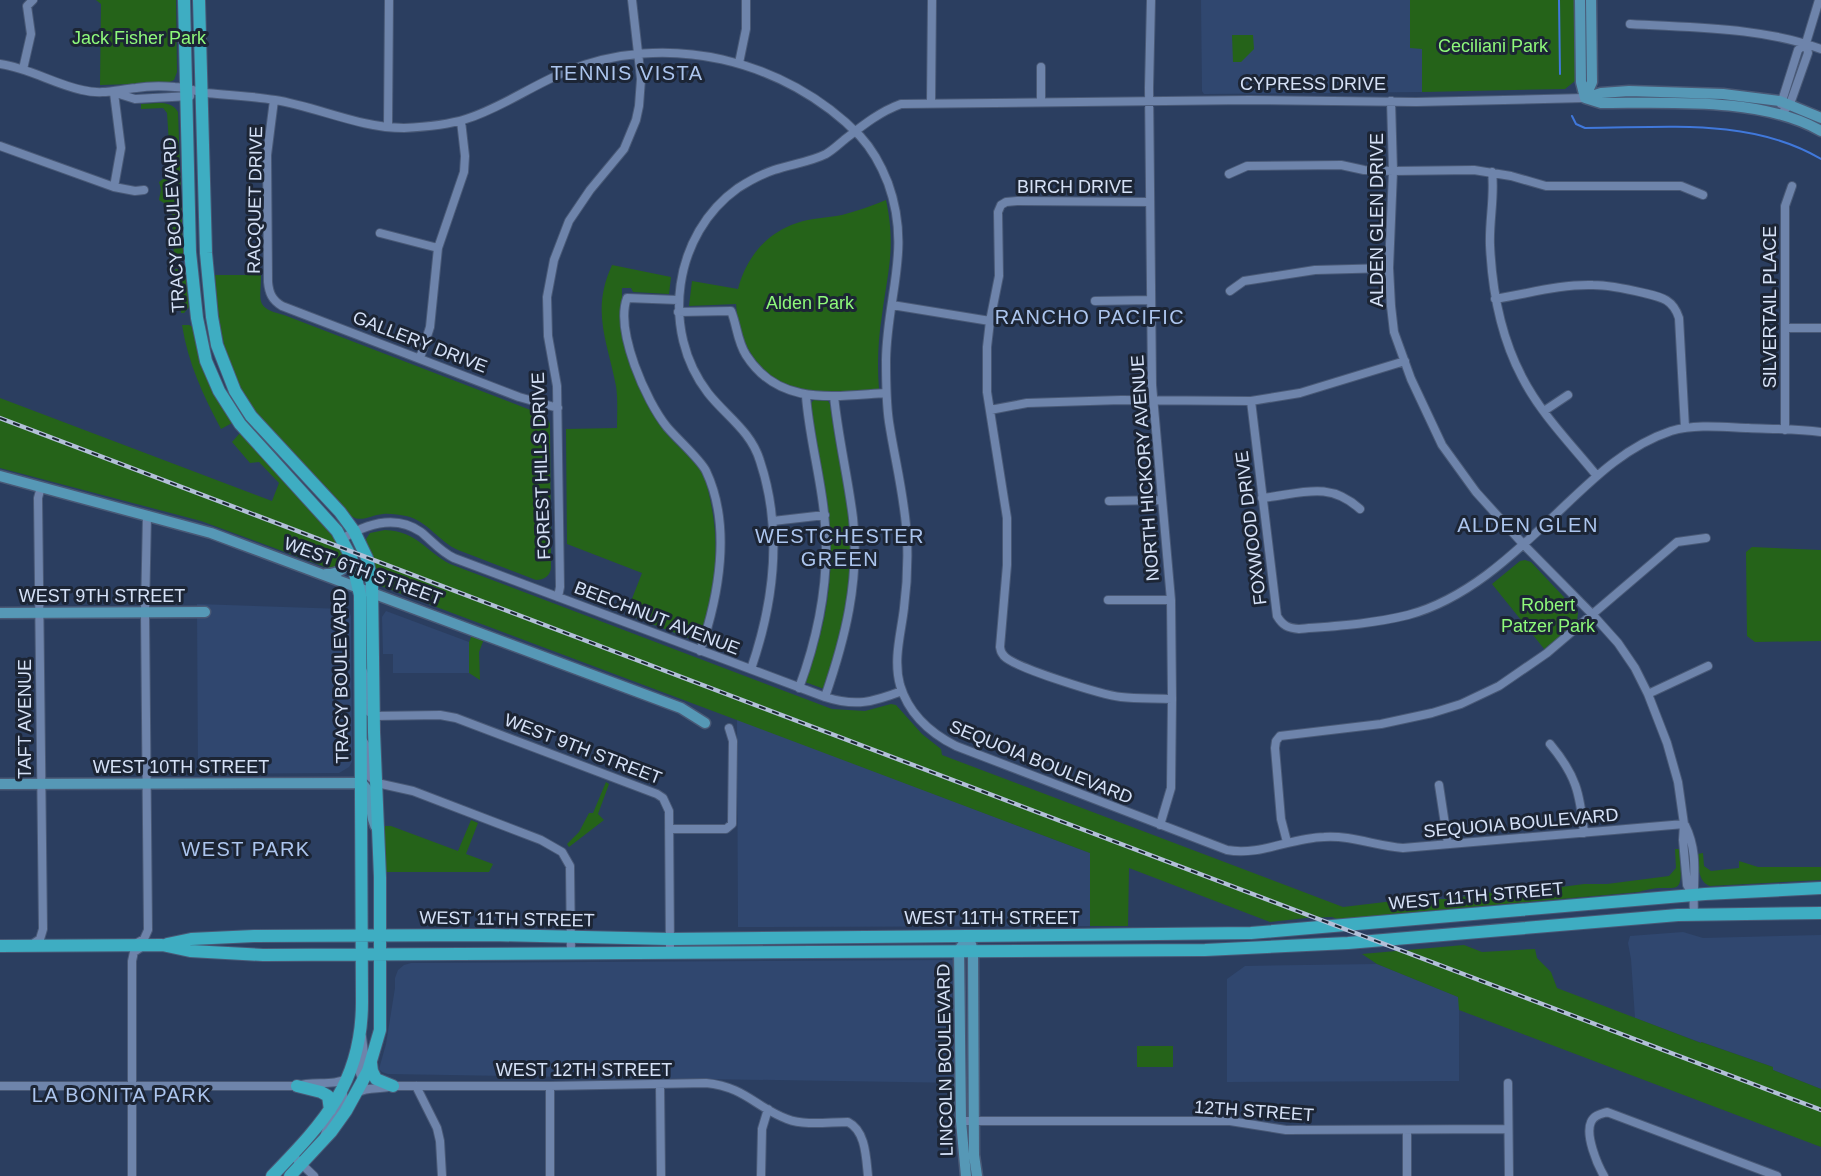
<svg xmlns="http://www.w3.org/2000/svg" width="1821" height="1176" font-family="Helvetica,sans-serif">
	<rect width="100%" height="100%" fill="#2b3e60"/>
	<!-- built -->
	<path fill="#30476f" d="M1201 0H1410V48H1422V92L1204 94 1202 91Z
		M197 604 344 609 349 611 351 616 352 762 349 767 339 773 198 774Z
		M386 611 469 642V673H393V654H383L382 617Z
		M737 719 1090 853V926L738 927Z
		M1683 932 1703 938 1821 935V1089L1773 1070V1067L1702 1042V1043L1635 1018 1631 959 1628 943 1630 936Z
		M953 960 951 1041 964 1083 388 1074 382 1072 379 1069 386 1044 395 988V978L398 970 404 965 411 963Z
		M1377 964 1459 997V1081L1227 1082V979L1245 966Z"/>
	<!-- green -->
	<path fill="#256319" d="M96 0H176L177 72 174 80 167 83 100 85 101 4Z
		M1410 0H1575V81L1565 89 1422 92V49L1410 48Z
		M1232 35H1253L1254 49 1241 62H1233Z
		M141 104C153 104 171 99 178 112L183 253 179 259H174L172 208 159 200 161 189 159 182 171 173 167 113 163 108 141 109Z
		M886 200C896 247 888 270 882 315 878 340 877 365 879 389 859 391 838 394 819 393 768 389 739 352 736 304L689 306 692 281 738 289C746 258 766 233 797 223 811 218 827 218 842 215 857 211 872 206 886 200Z
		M612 265 671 277 669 294 633 292 631 288H622C621 343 634 392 669 436 678 448 693 456 701 469 706 478 708 489 710 499 721 548 715 594 699 642L626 614 642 573 567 544 566 429 617 428C617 415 618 399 616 386 607 340 591 311 612 265Z
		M175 269H181L185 273 189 307 184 313H181L179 280H175Z
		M215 275H261C261 302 254 307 284 315L546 416 550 424 551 568C550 576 544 580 536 580L458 550C439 542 428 521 406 516 399 515 390 513 383 514 371 515 361 523 351 516 325 481 290 455 262 421 225 376 219 331 215 275Z
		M182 325H189L193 327C199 363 213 392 232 423L221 429C203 395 188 363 182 325Z
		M0 398 272 501 279 483 259 462 250 463 232 442 240 433C259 454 343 535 343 557 343 562 339 565 336 568H328L201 521 0 468Z
		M814 400 828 401 830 404C834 437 842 470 847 504 856 567 845 630 824 689L805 682C827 627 836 568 828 509 823 474 815 439 810 404Z
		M385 530C417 531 425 551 450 564L832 709 865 711 891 704 896 705 922 734 941 749 942 755 1343 907 1402 900 1448 899 1494 892 1539 890 1584 884H1607L1669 876 1676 868 1675 849H1679C1685 907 1676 879 1639 892L1337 919 1332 917 1306 918 1270 922 1129 868 1128 926H1090V853L378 585 366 539 370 533Z
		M1752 547 1821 550V641L1755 642 1747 636 1746 552Z
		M1525 560 1531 562 1578 612 1577 622 1545 650 1492 584 1520 561Z
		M472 635 484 639 479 652 480 680 469 673V642Z
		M606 782 609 784 598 814 604 820 569 847 567 844 579 832 589 813H593Z
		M471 820 478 823 466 854 493 864 489 872H385V826H391L458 851Z
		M1703 853 1704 866 1711 871 1739 868V861L1758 867H1821V880L1710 886C1697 881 1699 866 1698 854Z
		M1464 945 1482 952 1535 949 1537 958 1551 972 1557 988 1701 1043V1042L1773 1067V1070L1821 1089V1147L1459 1010 1458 997 1377 964 1362 954Z
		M1137 1046H1173V1067H1137Z"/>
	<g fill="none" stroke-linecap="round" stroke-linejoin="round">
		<!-- stream -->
		<path stroke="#4078db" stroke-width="2" d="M1559 0 1560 74
			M1572 116 1576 124 1585 128C1663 128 1750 117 1821 159"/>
		<defs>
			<path id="street" d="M1151 0 1149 88 1152 385 1171 600 1172 699 1171 788 1160 825
				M1630 24C1694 28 1761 27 1821 49
				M739 63 746 29V0
				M0 64C29 68 54 84 82 90 102 95 116 90 136 88 148 86 162 86 175 87 185 87 195 91 205 93 228 95 252 96 275 100 318 107 360 128 404 128 424 127 447 125 466 119 501 108 531 86 565 72 665 30 785 59 860 136 873 150 881 165 888 183 912 249 887 295 886 360 886 381 886 402 889 422 895 461 905 498 907 538 908 561 907 585 904 608 901 634 893 659 900 685 909 715 930 733 956 746L1227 850C1260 856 1290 838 1324 837 1350 835 1377 846 1403 848L1684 824
				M23 69 31 34 27 6 33 0
				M114 93 121 148 114 187
				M116 93 135 99 190 96
				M274 100 267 155 268 282C269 293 272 300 282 306L519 397 558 408
				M1041 101V67
				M1391 101 1393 171 1389 268 1391 306 1394 332 1411 379 1442 445 1476 492 1524 545 1592 614 1618 643 1635 668 1648 694 1667 743 1678 782 1684 824 1683 840 1687 885 1693 895
				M931 103 932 0
				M1781 104 1798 50 1806 43
				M1781 114 1790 104 1808 53 1806 43 1819 0
				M388 126 389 0
				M0 146 114 187 135 191 144 190
				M1492 172C1495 196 1489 220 1490 245 1492 290 1501 337 1522 377 1541 414 1571 444 1597 476
				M1229 174 1247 166 1341 165 1364 170 1393 171 1474 170 1511 176 1546 186H1681L1703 195
				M1150 202 1017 201 1006 202 1001 205 998 212 999 276 990 321 987 347V392L1007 518V565L1000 647C1001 652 1001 652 1004 656 1015 668 1103 695 1121 697 1138 699 1155 698 1172 699
				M380 233 438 248
				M1230 291 1244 281 1315 270 1389 268
				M1495 299C1527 294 1560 284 1593 285 1610 285 1627 289 1644 293 1661 297 1673 299 1679 318L1685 428
				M678 300 627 298C615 331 646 401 667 427 677 439 700 459 706 471 732 526 719 596 700 651
				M1095 301 1150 300
				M892 305 990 321
				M678 312 731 311C737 325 737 341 746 355 779 407 834 396 886 393
				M1785 328H1821
				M420 358 430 327 438 248 464 172 465 156 461 121
				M1251 401 1277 616C1283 626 1288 628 1299 629 1335 626 1372 624 1408 615 1465 600 1512 556 1554 516 1589 483 1623 447 1671 431 1695 424 1723 427 1748 428 1772 429 1797 429 1821 432
				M990 410 1027 403 1121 400 1251 401 1300 393 1405 361
				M1544 411 1568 395
				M1785 430V206L1792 186
				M1262 498C1301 494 1328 480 1360 509
				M1109 501 1161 500
				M773 521 825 515
				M342 539C366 524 395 514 421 532 432 541 441 552 454 558L825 697C856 707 873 702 902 691
				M558 597 560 587 557 386 548 336 547 297 554 260 569 221 590 190 624 149 636 120 639 106 641 79 632 0
				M1108 600H1171
				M362 669 367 681 368 711 374 716 440 715 456 718 657 794 663 798 669 811 670 952
				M751 669C774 602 783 530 760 461 751 431 726 416 708 393 660 331 673 234 738 188 749 181 762 174 774 170 792 164 810 162 826 154 833 150 838 145 844 140 862 126 879 112 901 104L1249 100 1416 102 1585 98
				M799 688C820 631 831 574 824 513 820 474 809 436 806 396
				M1648 694 1708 666
				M825 697C845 639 860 581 853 518 848 477 838 437 834 396
				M362 739 367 747 369 776 377 783 413 791 541 840 562 852 570 866 571 952
				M1550 744C1576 775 1580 793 1584 833
				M1439 785 1448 844
				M1685 825C1700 855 1692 883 1694 914
				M669 829H726L732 824 733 741 729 728
				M1287 842 1281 819 1275 748 1276 741 1280 736 1381 724 1432 713 1461 704 1499 686 1547 653 1677 542 1706 538
				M137 943 144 939 148 930 145 612 147 515
				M31 945 40 939 43 929 38 498 41 487
				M362 1037 364 1053 359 1071 364 1083
				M1508 1083 1509 1176
				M660 1085 661 1176
				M0 1086H297C313 1080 333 1087 348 1078
				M416 1086 437 1128 440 1141 442 1176
				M550 1086V1176
				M357 1093C367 1086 381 1090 393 1086H550L706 1083C745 1087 755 1107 787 1119 805 1126 829 1122 848 1122 866 1131 866 1158 868 1176
				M961 1121H1230L1286 1130 1508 1129
				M1407 1131V1176
				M324 1137 328 1125 344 1099 342 1088
				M292 1155 314 1176
				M132 1176V961L134 952 143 946
				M761 1176 762 1129 768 1109
				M1604 1176C1597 1164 1585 1135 1591 1122 1594 1115 1601 1114 1607 1112L1777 1176"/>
			<path id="secondary" d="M1580 0 1581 82 1585 98
				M1585 98 1601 103C1668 103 1763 97 1821 131
				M1585 98 1592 82 1591 0
				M1586 98 1601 93 1629 91 1723 94 1780 101 1821 118
				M0 476 211 533 681 708 705 723
				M326 574C340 574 345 568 351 557
				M0 613 205 612
				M0 784 361 783C376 794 367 816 378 830
				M971 944 973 951 974 1155 977 1176
				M966 1176 961 1121 959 950 969 936"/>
			<path id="primary" d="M184 0 190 252 197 318 206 361 219 391 240 424 337 531 351 557 360 595 362 1002C362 1082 325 1121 272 1176
				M199 0 206 253 212 317 217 345 235 391 251 416 340 512 354 531 367 558 372 584 374 732 380 877V1030L368 1071 346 1111 331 1132 290 1176
				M167 944 191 939 254 936 492 935 670 939 1251 933 1705 894 1821 888
				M0 946 162 945 190 951 263 955 1205 950 1348 943 1678 915 1821 913
				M371 1063 372 1071 376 1079 393 1086
				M297 1086 321 1092 328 1096 330 1110"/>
		</defs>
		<!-- street casing -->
		<use href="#street" stroke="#495976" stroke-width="10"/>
		<!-- secondary casing -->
		<use href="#secondary" stroke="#495976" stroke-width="13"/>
		<!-- primary casing -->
		<use href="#primary" stroke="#495976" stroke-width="14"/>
		<!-- street -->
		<use href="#street" stroke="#6e84ab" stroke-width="8"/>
		<!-- secondary -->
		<use href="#secondary" stroke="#5698b6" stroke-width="10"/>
		<!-- primary -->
		<use href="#primary" stroke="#3eadc2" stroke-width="12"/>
		<defs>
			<path id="rail" d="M0 418 1821 1110"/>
		</defs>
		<!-- rail casing -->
		<use href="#rail" stroke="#b3c0d8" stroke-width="4.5"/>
		<!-- rail -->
		<use href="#rail" stroke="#1c2535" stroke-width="2" stroke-dasharray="7" stroke-linecap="butt"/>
	</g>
	<g text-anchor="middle" stroke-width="6" stroke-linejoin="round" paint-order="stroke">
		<!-- park labels -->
		<g font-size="18" fill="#8ef97b" stroke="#1c2535">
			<text x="139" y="44">Jack Fisher Park</text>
			<text x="1493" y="52">Ceciliani Park</text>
			<text x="810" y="309">Alden Park</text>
			<text x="1548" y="611">Robert<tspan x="1548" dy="21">Patzer Park</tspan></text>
		</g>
		<!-- street labels -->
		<g font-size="18" fill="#d5e1f7" stroke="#1c2535">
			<text x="1313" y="90">CYPRESS DRIVE</text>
			<text x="1075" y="193">BIRCH DRIVE</text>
			<text transform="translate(255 200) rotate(-89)" y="6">RACQUET DRIVE</text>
			<text transform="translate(1377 220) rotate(-90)" y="6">ALDEN GLEN DRIVE</text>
			<text transform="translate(174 225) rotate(-93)" y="6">TRACY BOULEVARD</text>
			<text transform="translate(1770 307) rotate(-90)" y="6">SILVERTAIL PLACE</text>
			<text transform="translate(420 342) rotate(21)" y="6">GALLERY DRIVE</text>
			<text transform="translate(541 466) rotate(-92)" y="6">FOREST HILLS DRIVE</text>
			<text transform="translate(1145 468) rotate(-94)" y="6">NORTH HICKORY AVENUE</text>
			<text transform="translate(1251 528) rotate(-97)" y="6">FOXWOOD DRIVE</text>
			<text transform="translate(363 571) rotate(20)" y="6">WEST 6TH STREET</text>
			<text x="102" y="602">WEST 9TH STREET</text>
			<text transform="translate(657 618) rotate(21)" y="6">BEECHNUT AVENUE</text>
			<text transform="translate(341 676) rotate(-91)" y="6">TRACY BOULEVARD</text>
			<text transform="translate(25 719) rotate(-90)" y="6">TAFT AVENUE</text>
			<text transform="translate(583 749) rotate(21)" y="6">WEST 9TH STREET</text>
			<text transform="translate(1041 762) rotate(22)" y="6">SEQUOIA BOULEVARD</text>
			<text x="181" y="773">WEST 10TH STREET</text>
			<text transform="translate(1521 823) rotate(-5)" y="6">SEQUOIA BOULEVARD</text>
			<text transform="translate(1476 896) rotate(-5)" y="6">WEST 11TH STREET</text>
			<text x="992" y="924">WEST 11TH STREET</text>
			<text transform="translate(507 919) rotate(1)" y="6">WEST 11TH STREET</text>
			<text transform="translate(945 1060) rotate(-91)" y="6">LINCOLN BOULEVARD</text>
			<text x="584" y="1076">WEST 12TH STREET</text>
			<text transform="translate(1254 1111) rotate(4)" y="6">12TH STREET</text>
		</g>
		<!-- neighbourhood labels -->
		<g font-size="20" letter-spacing="1.5" fill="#acc5ee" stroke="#1c2535">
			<text x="627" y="80">TENNIS VISTA</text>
			<text x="1090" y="324">RANCHO PACIFIC</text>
			<text x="1528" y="532">ALDEN GLEN</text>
			<text x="840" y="543">WESTCHESTER<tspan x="840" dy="23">GREEN</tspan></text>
			<text x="246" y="856">WEST PARK</text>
			<text x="122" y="1102">LA BONITA PARK</text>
		</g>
	</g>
</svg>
